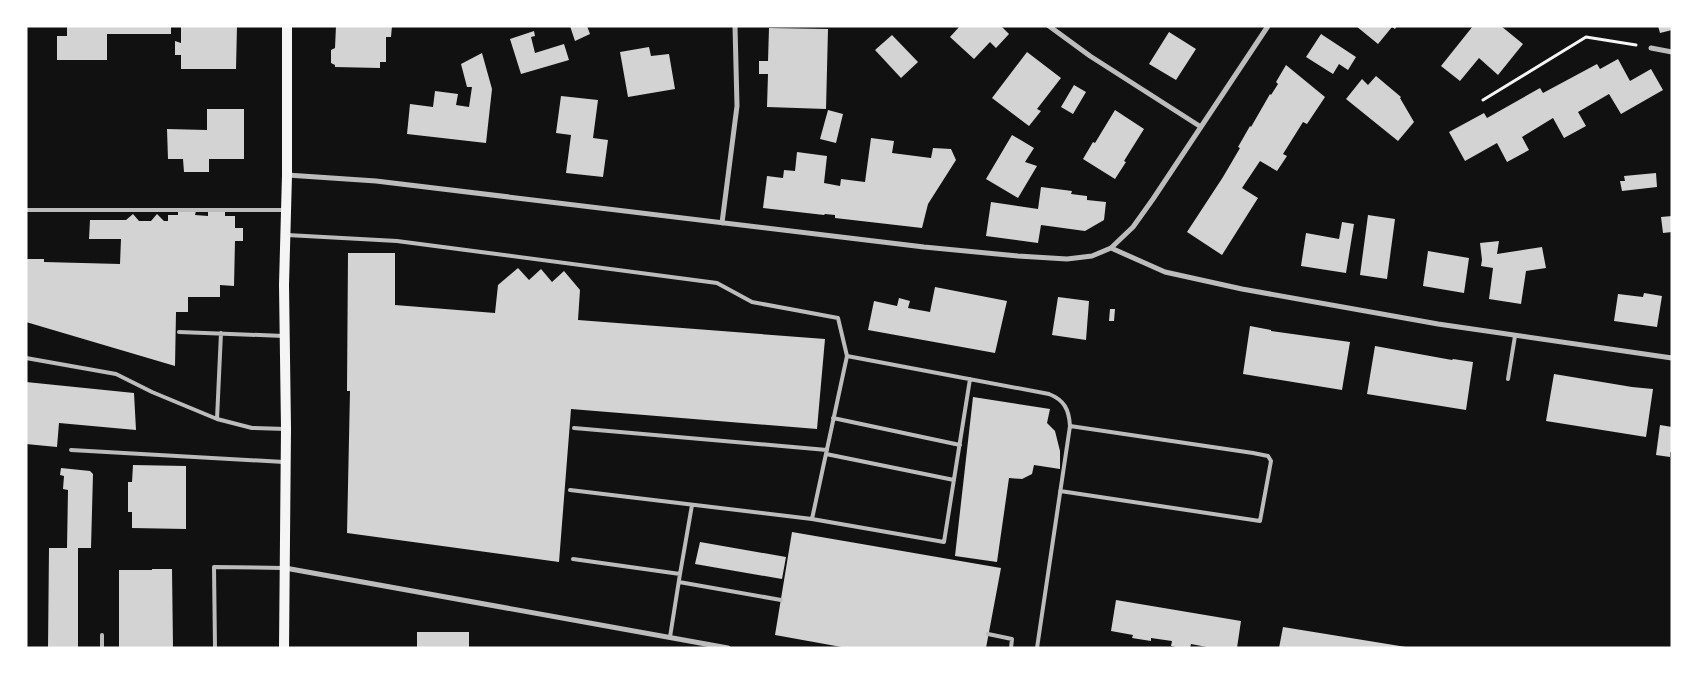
<svg xmlns="http://www.w3.org/2000/svg" width="1698" height="674" font-family="'Playfair Display',serif">
	<rect width="100%" height="100%" fill="#111"/>
	<!-- building -->
	<path fill="#d3d3d3" d="M67 26H171V34H107V60H57V36H67Z
		M181 26H237L236 69H181V55H175V41L181 43Z
		M336 26H392L391 37H386V62H380V68L335 67V65L331 63V50L335 48Z
		M570 26H587L590 34 575 41Z
		M960 26H1001L1009 34 996 48 990 42 974 59 950 37Z
		M1356 26H1397L1395 29 1392 27 1378 44Z
		M1473 26H1501L1523 44 1498 75 1479 58 1460 81 1441 66Z
		M1658 26H1672V30L1660 33Z
		M769 28 828 29 826 109 767 107 768 74H759V61H768Z
		M534 31 535 36 531 37 535 53 564 44 569 60 521 74 510 39Z
		M1169 32 1196 49 1176 80 1149 64Z
		M1321 34 1356 57 1348 70 1339 64 1333 74 1306 57Z
		M892 35 918 62 901 78 875 50Z
		M649 47 651 56 669 54 675 89 628 97 620 52Z
		M1027 52 1061 78 1037 109 1041 111 1029 126 992 98Z
		M482 53 492 89 486 143 407 134 410 104 433 107 435 91 458 94 456 105 469 107 472 87H467L461 64Z
		M1618 59 1630 81 1651 69 1663 90 1621 114 1609 94 1578 112 1586 126 1564 138 1553 118 1522 137 1529 150 1507 162 1497 143 1465 161 1449 132 1484 113 1487 118 1540 88 1543 93 1597 64 1600 69Z
		M1286 65 1325 97 1307 124 1303 122 1283 154 1287 156 1277 171 1260 161 1242 188 1258 198 1222 255 1187 232 1223 177 1240 148 1238 147 1250 126 1251 127 1270 94 1271 95 1278 84 1276 82Z
		M1376 76 1401 97 1400 98 1414 122 1398 141 1346 99 1362 79 1368 85Z
		M1074 85 1086 92 1073 114 1061 107Z
		M561 96 598 100 593 138 608 140 603 177 566 173 571 135 556 133Z
		M207 109H244V159H209V172H184L183 159H168L167 129 207 130Z
		M828 110 843 114 836 143 820 139Z
		M1115 110 1144 129 1124 161 1126 162 1115 179 1083 159 1093 142 1095 143Z
		M1012 135 1034 148 1025 162 1037 166 1018 198 986 179Z
		M871 138 894 141 892 153 931 158 933 148 951 149 956 160 928 204 922 228 835 218V215L825 214 824 215 763 208 767 176 783 178 784 170 795 171 797 152 827 156 824 183 840 186 841 179 865 182Z
		M1656 173 1657 187 1622 191 1620 181H1625L1624 176Z
		M1041 187 1072 191 1071 194 1087 196V200L1106 202 1104 220 1085 231 1041 225 1038 243 986 236 991 202 1038 209Z
		M178 211H196L195 215 208 216V212H225V216H235V228H243V241H235L234 286 220 285V297H188V312H176L175 366 26 322V259H44V262L120 264 121 239H89L90 220H126L133 214 139 221H151L157 214 164 221H168V215H178Z
		M1368 215 1395 219 1387 279 1360 275Z
		M1672 216V232L1663 233 1661 217Z
		M1342 222 1354 224 1346 273 1301 266 1306 233 1339 239Z
		M1499 241 1497 254 1542 247 1546 268 1526 271 1521 304 1489 299 1493 268 1481 266 1482 260 1480 243Z
		M1428 251 1469 258 1464 293 1423 286Z
		M348 253H395V305L495 313 498 285 518 268 529 280 541 269 552 282 564 271 580 290 578 320 825 339 817 429 571 409 559 562 347 533 350 391H347Z
		M935 287 1007 301 995 353 868 330 874 301 897 306 899 298 910 301 908 308 930 312Z
		M1644 293 1662 296 1657 327 1614 321 1618 294 1643 297Z
		M1058 297 1089 301 1086 340 1052 335Z
		M1110 309H1115L1114 321H1109Z
		M1250 326 1271 330V331L1350 342 1342 390 1243 374Z
		M1375 346 1452 360 1453 359 1473 362 1466 410 1367 394Z
		M1554 374 1632 387 1653 389 1646 437 1546 421Z
		M26 382 134 393 136 430 59 423 57 447 26 444Z
		M973 397 1050 409 1047 423 1055 431 1060 451V469L1034 465 1032 474 1022 479 1009 478 997 562 955 556Z
		M1660 425 1672 427V453L1670 452V457L1656 455Z
		M133 465 186 466V529L132 528V512H128V482H132Z
		M61 468 90 471 93 474 91 548H78V648H48L49 548H67L68 490 63 489 64 476 60 475Z
		M792 532 1001 568 986 648H847L775 635Z
		M700 542 786 557 782 579 695 564Z
		M152 569H172L173 648H119V570H152Z
		M1116 600 1241 621 1237 648H1212L1191 644 1190 648H1181L1171 646 1172 641 1151 638V641L1132 638 1133 635 1111 631Z
		M1283 627 1406 647V648H1279Z
		M417 632H469V648H417Z"/>
	<g fill="none" stroke-linecap="round" stroke-linejoin="round">
		<!-- path -->
		<path stroke="#f5f5f5" stroke-width="3" d="M1483 100 1586 37 1636 45"/>
		<!-- service -->
		<path stroke="#bcbcbc" stroke-width="4" d="M26 210H284
			M287 235 397 241 717 283 752 302 838 318 847 356 812 519 570 490
			M179 332 284 336
			M847 356 1049 394C1064 400 1069 409 1070 426L1037 648
			M26 358 116 374 152 392 217 419 221 333
			M1508 379 1515 336
			M833 418 960 445
			M217 419 252 428 286 429
			M574 428 827 450
			M71 450 284 462
			M826 454 954 480
			M1060 491 1260 521 1271 461 1268 456 1253 453 1070 426
			M812 519 944 542 970 379
			M573 559 680 574 670 637
			M680 574 692 505
			M679 582 781 600
			M988 634 1012 639 1011 648
			M102 635V648
			M215 648 214 567 283 568"/>
		<!-- minor -->
		<path stroke="#bcbcbc" stroke-width="5" d="M1049 26 1090 56 1201 127
			M1651 48 1672 52
			M287 175 376 181 924 247 1018 256 1067 259 1092 256 1111 248 1133 227 1153 199 1268 26
			M722 223 737 106 735 26
			M1111 248 1165 272 1242 289 1438 324 1672 358
			M285 568 728 648"/>
		<!-- secondary -->
		<path stroke="#f5f5f5" stroke-width="10" d="M284 648 286 429 284 285 287 175V26"/>
	</g>
	<!-- border -->
	<rect width="1698" height="674" fill="none" stroke="#ffffff" stroke-width="55"/>
</svg>
